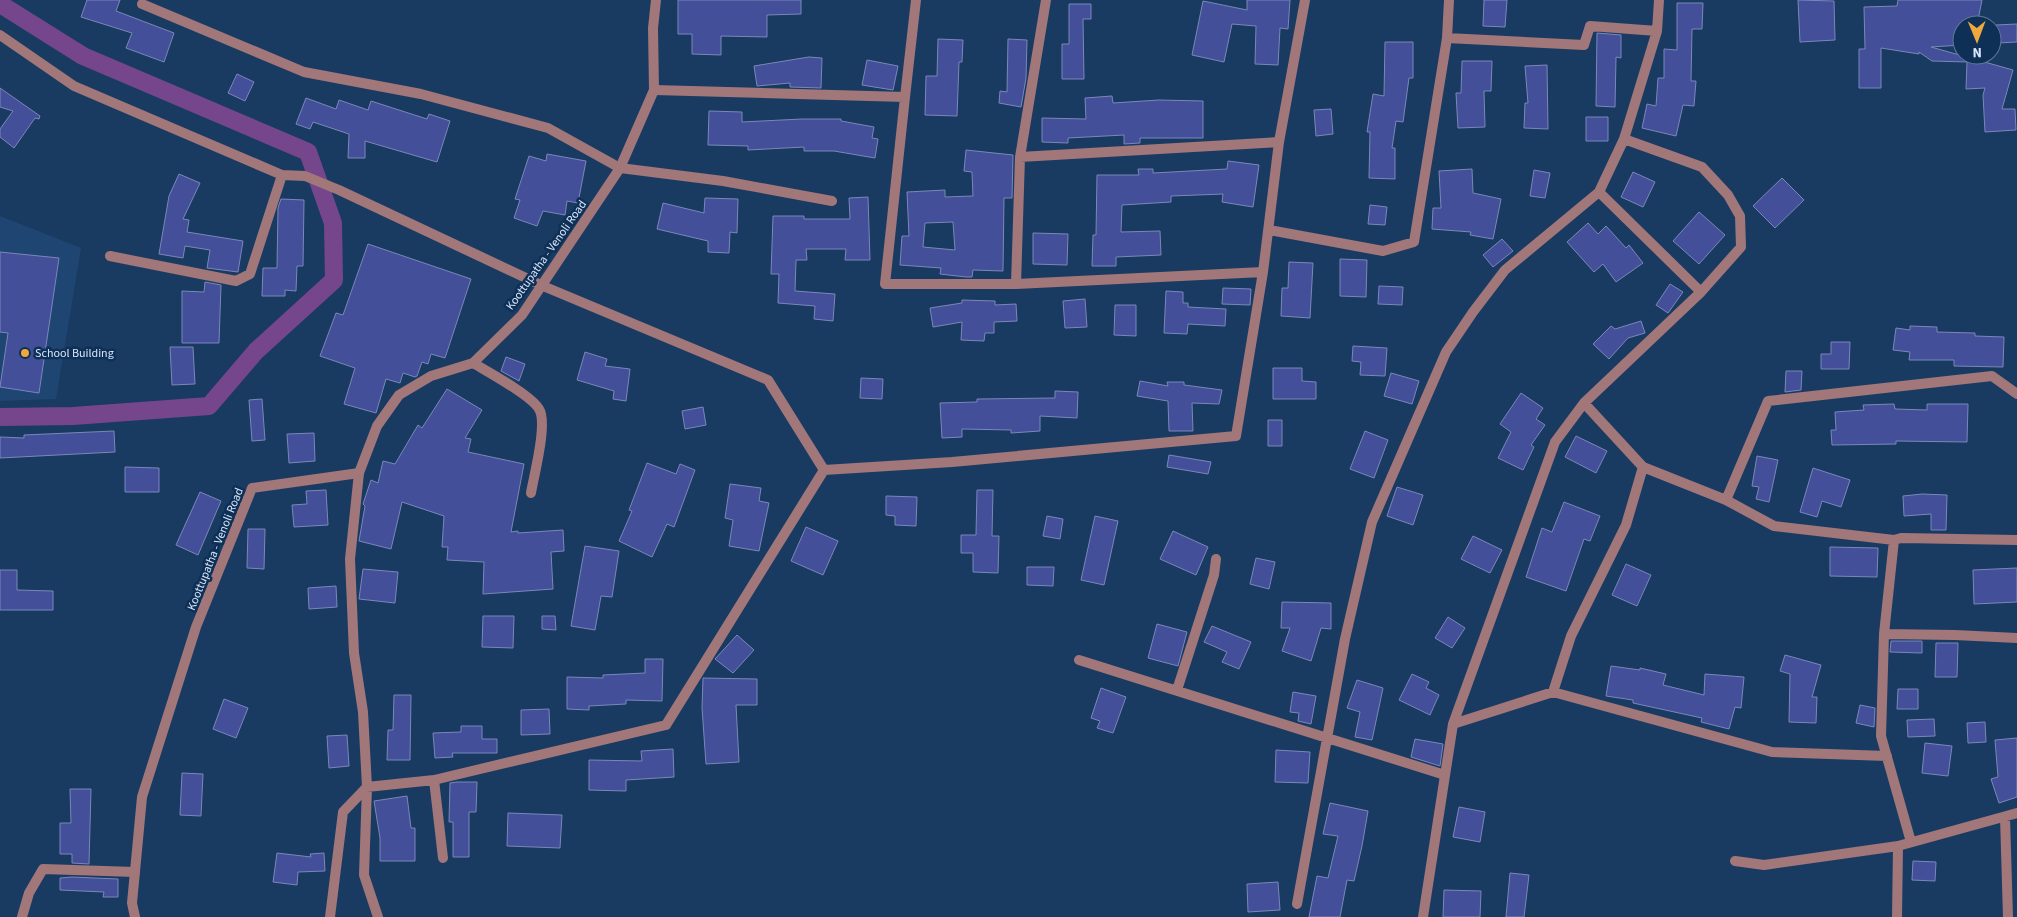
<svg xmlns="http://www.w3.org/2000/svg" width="2017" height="917" font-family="'Source Sans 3',sans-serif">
	<rect width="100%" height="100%" fill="#193b62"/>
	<!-- built -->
	<path fill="#1f4573" d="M0 216 81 248 56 399 0 401Z"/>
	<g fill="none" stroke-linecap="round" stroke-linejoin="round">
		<!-- canal -->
		<path stroke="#76468c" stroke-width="18" d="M0 4 83 56 308 152 333 223 334 280 256 351 209 406 73 416 0 417"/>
	</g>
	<!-- building -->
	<path fill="#434f98" stroke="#7b87ba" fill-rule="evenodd" d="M87 0H120L116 11 174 33 164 62 126 48 132 33 81 17Z
		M678 0H801V14L767 15V37L721 36V55L692 54V34H678Z
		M1247 0H1290L1288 29 1280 28 1278 65 1255 64 1256 26 1232 24 1224 62 1192 55 1203 1 1247 10Z
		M1484 0H1507L1505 27 1483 26Z
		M1798 0 1834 1 1835 40 1800 42Z
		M1898 0H1982L1977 25H1962V45L1931 47 2013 70 2002 109H2015L2016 130 1985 132 1983 95 1985 88 1966 89 1967 62 1932 61 1919 52V54L1881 48V88H1859V49H1865L1864 7 1897 6Z
		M1677 3H1703L1702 29H1692L1691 81H1696L1694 106 1683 105 1676 136 1642 128 1647 104 1656 106 1658 78H1664V49L1677 50Z
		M1069 4H1091V19H1083L1084 79H1062V44H1069Z
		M2017 24V42L1997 43 1996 25Z
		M1597 33 1621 35V58L1616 57 1615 107 1596 106Z
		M938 39 963 40 962 62H959L957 116 925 115 926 76H937Z
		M1008 39 1027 40 1026 78 1021 107 999 103 1000 91 1007 92Z
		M1385 42H1413V78H1409L1403 122 1396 121 1392 148H1395V179L1369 178 1370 132H1367L1373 94 1384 96Z
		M809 57 822 58 821 88 790 87V83L757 86 754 66Z
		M867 60 898 66 893 90 862 85Z
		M1462 61H1492L1491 91H1484L1485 127 1458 128 1456 93H1461Z
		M1547 65 1548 129 1524 128 1525 103H1528L1525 66Z
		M237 74 254 82 245 101 228 93Z
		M0 88 40 116 39 119 35 118 14 148 0 137V129L13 111 0 107Z
		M1112 96 1113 103 1159 100 1203 101V138H1140V143L1124 144V135L1068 138V143L1042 142V118L1086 119 1085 98Z
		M306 98 336 109 339 100 368 110 371 101 427 119 429 114 450 121 437 162 365 141V158H348L349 134 313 122 310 129 296 124Z
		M1331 109 1333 134 1316 136 1314 110Z
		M709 111 742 112V122L802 119H841V121L874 127 872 138 878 139 875 158 834 151H804V147L748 150V146L708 145Z
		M1586 117H1608V141H1586Z
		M966 150 1013 155 1012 198H1004L1003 271 973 270 972 277H966L940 274 941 268 900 265 902 236H909L907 192 945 190V197L973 196 972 172 964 171ZM953 222 955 250 923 247 925 223Z
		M547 154 586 161 578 203 567 201 565 215 543 211 537 226 514 218 520 200 515 199 529 156 546 161Z
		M1228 161 1259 165 1253 207 1222 202 1223 194 1171 196V202L1122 205 1121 232 1160 231 1161 255 1116 257V266H1092L1093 235H1096L1097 175H1139L1138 169H1153V173L1227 169Z
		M1472 169 1473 193 1501 199 1493 239 1470 235 1471 232 1432 229 1433 208H1441L1439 171Z
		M1534 170 1550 173 1545 198 1530 196Z
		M1633 172 1655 182 1643 207 1621 197Z
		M179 174 200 183 183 219 189 220 187 232 243 241 238 272 207 268 210 250 185 246 183 258 159 254 169 196Z
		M1782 178 1804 200 1775 228 1753 206Z
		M868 197 870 260H845L846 249H806L807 260H796L795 291 835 294 833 321 814 319 815 306 778 303 779 274H771L773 216H804V219H850L849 198Z
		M705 198 738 199 737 233 730 232 729 253 708 252V241L657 229 663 203 704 213Z
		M281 199 304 200 303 266H297L296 291 285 290V296H262L263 268H277L278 208Z
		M1370 205 1387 207 1385 225 1368 224Z
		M1699 212 1725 235 1699 264 1673 241Z
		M1588 223 1598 234 1606 226 1626 248 1629 245 1643 263 1616 282 1603 264 1594 272 1567 242Z
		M1033 233 1068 234 1067 265 1033 264Z
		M1502 239 1513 251 1493 267 1483 255Z
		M368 244 471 279 445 358 431 354 428 364 422 362 417 376 415 377 403 373 400 383 386 379 376 413 344 404 355 368 320 356 336 313 343 315Z
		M0 252 59 258 39 393 0 387 8 333 0 332Z
		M1340 259 1367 260 1366 297 1340 296Z
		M1289 262 1313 263 1310 318 1281 316 1282 288H1288Z
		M205 282 221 285 219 343H182V291L204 292Z
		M1670 284 1683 292 1668 313 1656 305Z
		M1379 286 1403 287 1402 305 1378 304Z
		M1223 288 1251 289 1250 305 1222 304Z
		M1166 291 1183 292V303H1188V307L1226 309 1225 326 1188 324 1187 334 1164 333Z
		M1085 299 1087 327 1065 328 1063 301Z
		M962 300 995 301V305L1016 304 1017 321 994 322V333H985L984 341 961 340 962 322 933 327 930 308 962 303Z
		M1115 305H1136V336L1114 335Z
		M1641 321 1645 333 1628 338 1609 359 1593 344 1611 326 1615 329Z
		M1910 326 1937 327V332L1975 333V336L2004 337 2003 367 1954 366V360H1909L1910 352 1893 350 1896 328 1910 330Z
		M1831 342H1850L1849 369H1821V354H1831Z
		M1353 346 1387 348 1385 376 1360 375 1361 362 1352 361Z
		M170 347H193L195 384 172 385Z
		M585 352 607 359 605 366 630 369 626 401 613 399 614 391 577 380Z
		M506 357 525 364 519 381 501 371Z
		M1273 368H1302V381L1316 382V399H1273Z
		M1786 371H1802L1801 390 1785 392Z
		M1391 373 1419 381 1412 404 1384 396Z
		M861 378 883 379 882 399 860 398Z
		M1140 381 1168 386 1167 382H1184V385L1222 390 1219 404 1192 403 1193 431H1169L1168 401 1137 396Z
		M447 389 482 410 465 438 471 439 468 452 524 464 511 532 518 531V533L563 530 564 551 551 552 553 589 483 594 484 562 447 560 448 547H442L444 516 402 502 391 549 359 541 365 506 363 504 371 480 378 483 383 461 395 464 418 425 422 428Z
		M1055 391 1078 392 1077 418 1040 416V431L1011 433V430L962 429V437L942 438 940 403 977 402V399L1055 398Z
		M1521 393 1543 408 1536 419 1545 425 1531 445 1534 447 1523 470 1498 458 1511 432 1500 424Z
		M262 399 265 440 252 441 249 400Z
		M1894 404 1895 409 1927 410V404H1968L1967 442 1896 441V444L1832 445 1831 430H1836L1835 412 1864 410 1863 405Z
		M703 407 706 425 685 429 682 411Z
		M1268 420H1282V446H1268Z
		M114 431 115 452 0 458V437L24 438V435Z
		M1365 431 1388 440 1374 478 1350 469Z
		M314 433 315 461 289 463 287 434Z
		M1576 436 1607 451 1596 473 1565 457Z
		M1169 455 1211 462 1208 474 1167 467Z
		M1757 456 1778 460 1769 502 1756 499 1759 487 1752 486Z
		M647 463 676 474 680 464 695 470 674 527 667 524 652 557 619 541 632 511 629 510Z
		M125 467 159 468V492H125Z
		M1813 468 1850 480 1841 507 1822 501 1817 517 1800 512Z
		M730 484 761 488 759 501 769 503 759 551 729 546 733 520 725 518Z
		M1397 487 1423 495 1413 525 1387 516Z
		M326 490 328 525 294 527 292 505 307 504 306 491Z
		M977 490H993L992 536H999L998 573 973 572V553H961V535H976Z
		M200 492 221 501 198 555 176 545Z
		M1922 494 1947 495 1946 530H1931V514L1904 516 1903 496Z
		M886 496 917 497 916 526 895 525V516L886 515Z
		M1564 502 1600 516 1590 541 1584 539 1566 591 1526 577 1542 528 1552 532Z
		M1047 516 1063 519 1060 539 1043 536Z
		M1095 516 1118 521 1104 585 1081 580Z
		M806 527 838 541 823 575 791 561Z
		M248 529H265L264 569 247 568Z
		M1173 531 1208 547 1196 575 1160 559Z
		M1473 536 1502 550 1490 573 1461 559Z
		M585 546 619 551 612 597 601 596 595 630 571 626Z
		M1830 547 1878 548 1877 577 1830 576Z
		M1256 558 1275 562 1269 589 1250 584Z
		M1626 564 1651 575 1637 606 1612 595Z
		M1027 567H1054L1053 586 1027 585Z
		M2017 568V602L1974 604 1973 570Z
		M363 569 398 572 395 603 359 599Z
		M0 570H17V590L53 591V610H0Z
		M336 586 337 607 309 609 308 588Z
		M1282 602 1331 603V629L1321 628 1311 661 1282 651 1290 628H1281Z
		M483 616H514L513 648 482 647Z
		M542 616H555L556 630 542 629Z
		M1448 617 1465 628 1452 648 1435 638Z
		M1157 624 1187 632 1178 666 1148 658Z
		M1212 626 1251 642 1239 669 1222 662 1227 652 1204 642Z
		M737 635 754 650 733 673 715 659Z
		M1891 641H1922V653L1890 652Z
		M1936 643H1958L1957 677H1935Z
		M1785 655 1821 665 1812 697H1817L1816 723 1789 722 1790 674 1780 671Z
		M645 659H663L662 701 626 700V704L589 706V710L567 709V677L603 678V675L645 673Z
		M1611 666 1640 670V668L1666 674 1663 685 1704 695 1705 674 1744 677 1741 708 1735 707 1729 729 1701 722 1702 718 1633 703V700L1606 696Z
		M1412 674 1429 682 1426 688 1439 695 1430 715 1399 700Z
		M703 678 757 679V705H736L739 762 706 764 702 708Z
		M1357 680 1383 688 1372 740 1355 737 1360 712 1347 708Z
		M1101 688 1126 697 1113 733 1097 728 1100 721 1091 718Z
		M1898 689H1918V709H1897Z
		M1293 692 1316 696 1311 724 1298 721 1299 713 1290 712Z
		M394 695H411L410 760H387L388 730H393Z
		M224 699 248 708 236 738 213 729Z
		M1860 705 1875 708 1874 727 1856 723Z
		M549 709 550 734 521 735V710Z
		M1934 719 1935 736 1908 737 1907 720Z
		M1985 722 1986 742 1968 743 1967 723Z
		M461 726H482V739H497V753H452L453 757 435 758 433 733 461 732Z
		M347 735 349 766 329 768 327 736Z
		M2017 738V797L1999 803 1991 779 1998 777 1995 740Z
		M1415 739 1443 744 1440 766 1411 757Z
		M1925 743 1952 746 1948 776 1922 773Z
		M673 749 674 777 626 780V791L589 790V760L642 761 641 751Z
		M1276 750 1310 752 1308 783 1275 782Z
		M182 773 203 774 201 816 180 815Z
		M457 782H477L476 812H469V857H453V822H449L450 783Z
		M70 789H91L89 864 72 863V854H60V823H71Z
		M407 796 411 828H415V861H380V838L374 801Z
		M1330 803 1368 811 1362 846 1354 881 1347 880 1340 917H1309L1317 876 1328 878 1338 836 1323 834Z
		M1459 807 1485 812 1480 842 1453 837Z
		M508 813 562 815 560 848 507 846Z
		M277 853 311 857 310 854 324 853 325 871 298 872 297 885 273 882Z
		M1913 861 1936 862 1935 881 1912 880Z
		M1510 873 1529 875 1524 917H1506Z
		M72 877 118 879V897H103L104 892 60 890V878Z
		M1278 882 1280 910 1248 912 1247 884Z
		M1444 890 1481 891 1480 917H1443Z"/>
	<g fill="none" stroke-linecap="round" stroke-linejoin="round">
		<!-- minor -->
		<path stroke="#a1777a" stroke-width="10" d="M1046 0 1020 157 1279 142
			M142 4 304 72 421 94 548 128 620 168 723 181 832 201
			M0 35 74 86 282 175 305 176 339 190 543 286 768 380 824 470
			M1447 38 1584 45 1590 26 1657 31
			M654 90 905 97 885 284H1016L1263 272
			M905 97 916 0
			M1624 139 1702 167 1728 195 1740 216 1741 247 1701 292
			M1599 192 1624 139 1657 31 1659 0
			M1269 230 1383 251 1414 242 1447 38 1449 0
			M110 256 236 281 250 274 282 175
			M1016 284 1020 157
			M473 363C488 372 531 395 539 409 548 423 534 475 531 493
			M1726 500 1774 526 1894 540
			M1884 634 1955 635 2017 638
			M1079 660 1445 775
			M1177 690 1214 575 1216 559
			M1553 692 1772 752 1887 756
			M1453 724 1555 442 1584 403
			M434 780 443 858
			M2005 817 2008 917
			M1911 842 1881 736 1884 634 1894 540 1901 538 2017 540
			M1735 861 1764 865 1898 846 2017 813
			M1297 904 1345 639 1372 522 1446 352 1473 312 1505 270 1599 192 1701 292 1584 403 1643 467 1726 500 1768 401 1992 376 2017 394
			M22 917 29 893 43 869 135 872
			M330 917 343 812 367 787 363 712 354 653 350 559 359 473
			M378 917 364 875 367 787 434 780 666 725 824 470 952 462 1236 436 1263 272 1279 142 1305 0
			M1423 917 1453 724 1553 692 1571 636 1626 525 1643 467
			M1897 917 1898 846"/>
		<!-- tertiary -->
		<path stroke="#a1777a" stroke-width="10" d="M135 917 132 903 142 797 196 627 252 488 359 473 377 426 399 395 431 376 473 363 522 315 620 168 654 90 653 28 656 0"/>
	</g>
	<!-- markers -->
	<circle fill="#eea83c" stroke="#0e3056" stroke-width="2" cx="25" cy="353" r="5"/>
	<g text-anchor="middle" stroke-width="5" stroke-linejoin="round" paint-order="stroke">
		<!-- street labels -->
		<g font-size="12" fill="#d8e7fb" stroke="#0e3056">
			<text transform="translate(546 255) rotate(-55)" y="4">Koottupatha - Venoli Road</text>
			<text transform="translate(215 549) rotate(-68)" y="4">Koottupatha - Venoli Road</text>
		</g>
		<!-- poi labels -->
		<g font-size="12" fill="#d8e7fb" stroke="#0e3056" text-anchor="start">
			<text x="35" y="357">School Building</text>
		</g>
	</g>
	<!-- north arrow -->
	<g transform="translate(1977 40) rotate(179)"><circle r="24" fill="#0e3056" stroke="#5f7998"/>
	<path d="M0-4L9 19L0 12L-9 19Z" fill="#eea83c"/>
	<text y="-8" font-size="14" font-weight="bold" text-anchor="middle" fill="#d8e7fb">N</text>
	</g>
</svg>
